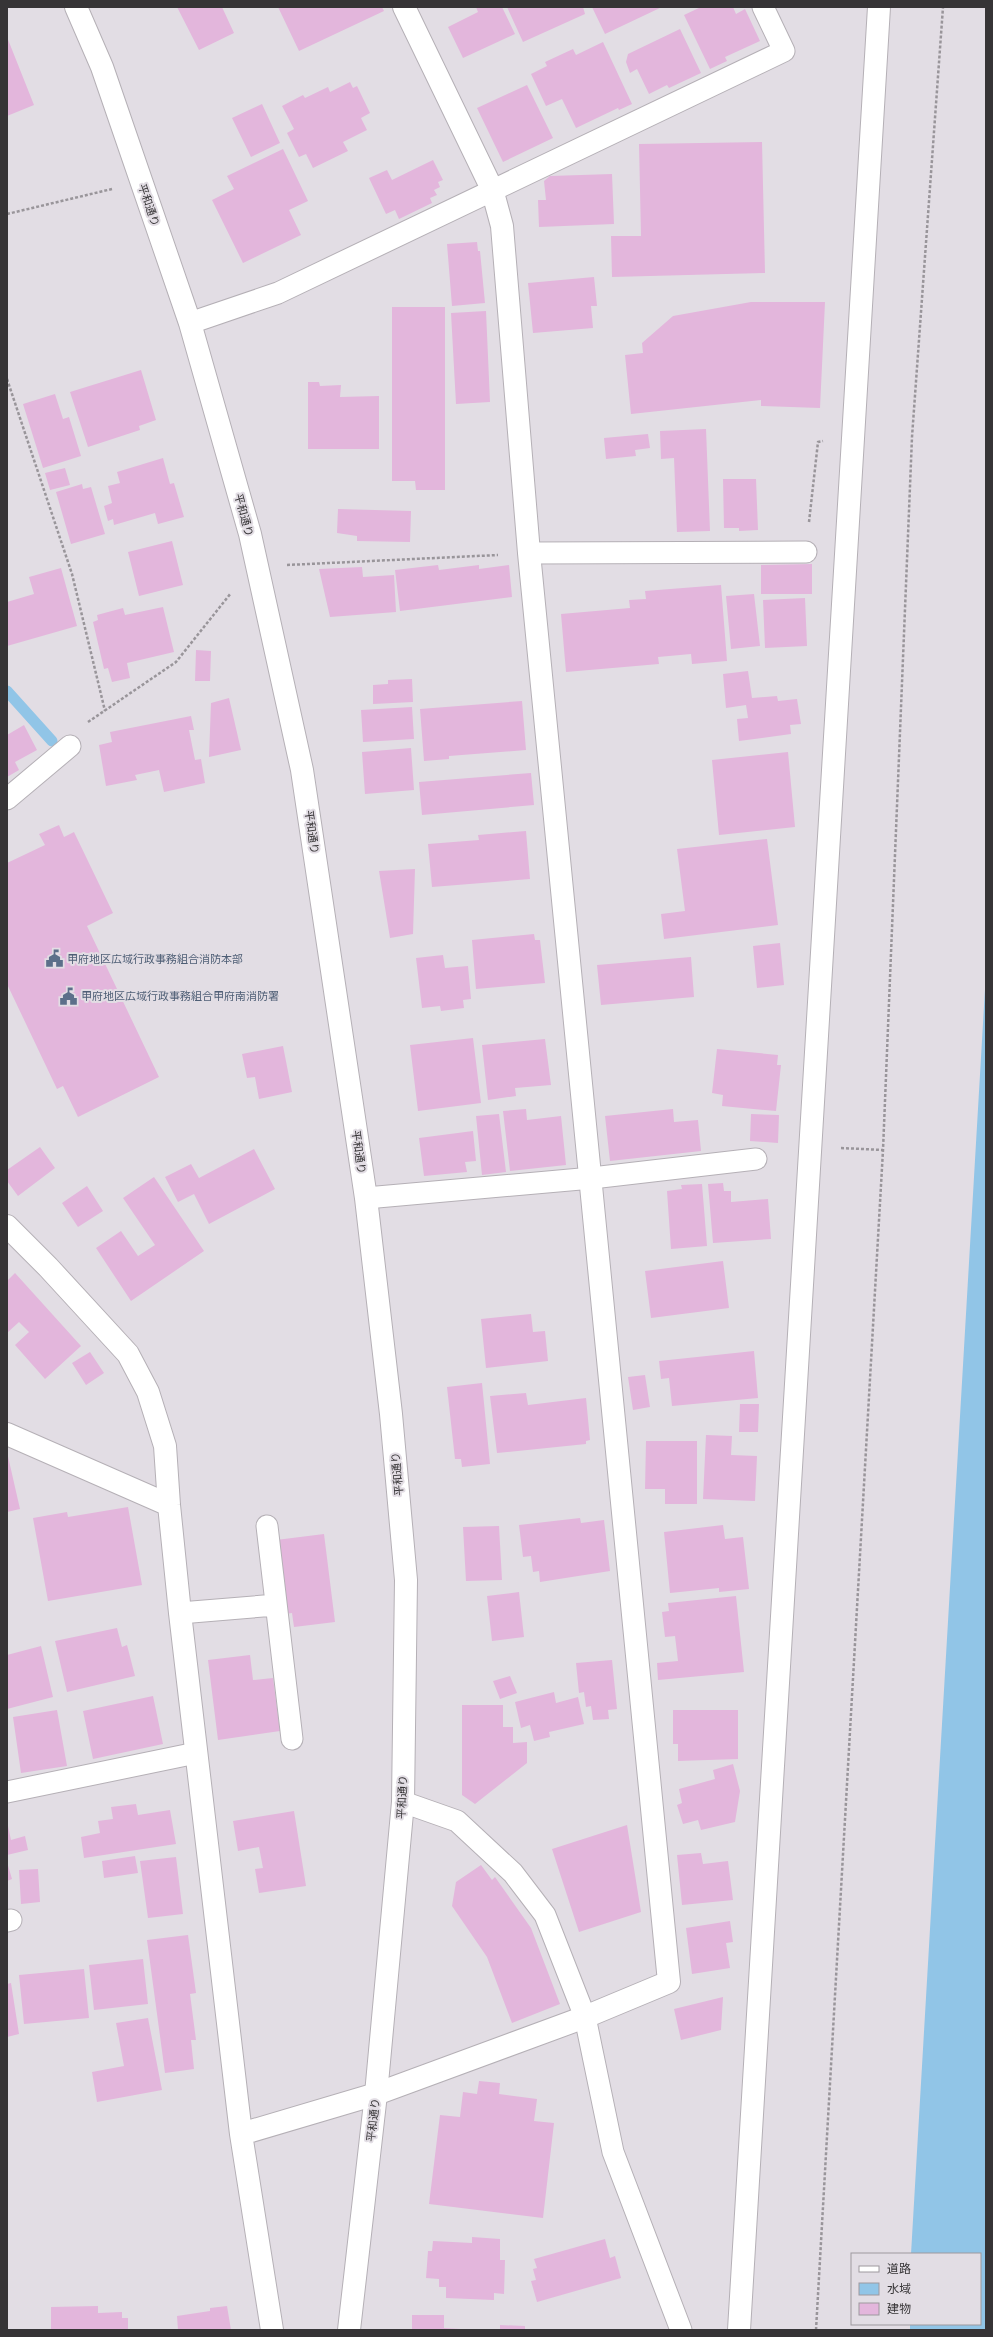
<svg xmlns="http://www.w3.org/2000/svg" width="993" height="2337" font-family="'PT Sans','Noto Sans JP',sans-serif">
	<rect width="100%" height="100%" fill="#e2dde4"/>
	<!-- water -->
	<path fill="#91c5e7" d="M986 972V2330H910V2324H980V2254H911Z"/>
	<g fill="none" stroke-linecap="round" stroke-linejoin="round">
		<!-- stream -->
		<path stroke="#91c5e7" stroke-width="11" d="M7 691 52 741"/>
	</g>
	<!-- building -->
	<path fill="#e3b6dc" d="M177 7H222L234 33 199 50Z
		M278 7H382L384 11 299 51Z
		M476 7H502L515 34 463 58 448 27 478 12Z
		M507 7H583L585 14 523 42Z
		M592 7H662L605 34Z
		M701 7H733L736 14 745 9 760 41 725 57 727 61 710 69 684 15Z
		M680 29 701 73 669 88 667 85 649 94 637 69 630 73 626 62 628 54Z
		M7 37 34 105 7 116Z
		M603 42 632 104 619 110 618 108 576 128 562 99 546 106 531 74 547 66 545 62 573 49 576 55Z
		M350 82 353 88 357 86 370 113 361 118 367 130 343 142 348 151 313 168 306 154 299 157 287 133 294 129 282 106 303 95 305 98 328 87 330 92Z
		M527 85 553 138 503 162 477 108Z
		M262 104 280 143 251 157 232 118Z
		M762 142 765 273 612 277 611 236H641L639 144Z
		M283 149 308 201 289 210 301 235 243 263 212 200 234 189 227 176Z
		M433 160 443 180 438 182 440 187 434 190 437 195 430 198 432 203 399 219 395 210 386 214 369 178 387 170 392 180Z
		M612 174 614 224 539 227 538 200H546L544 181 550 176Z
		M477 242 478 251H480L485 303 452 306 447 244Z
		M594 277 597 306H591L593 328 533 333 528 283Z
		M751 302H825L820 408 761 406V400L631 414 625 355 643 353 642 343 673 316Z
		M392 307H445V490H416L415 481H392Z
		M486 311 490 402 456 404 451 313Z
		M141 370 156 420 139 426 140 430 88 447 70 392Z
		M308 382H319L320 386 341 385 340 397 379 396V449H308Z
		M55 394 63 419 69 417 81 456 43 468 23 404Z
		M706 429 710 531 677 532 674 458 661 459 660 431Z
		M648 434 650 448 635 450 636 456 606 459 604 438Z
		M163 458 170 484 174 483 184 517 158 524 155 513 114 525 113 519 108 521 104 506 112 503 108 486 120 483 117 472Z
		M65 468 70 485 50 490 45 473Z
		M723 479H756L758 530 739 531V528H724Z
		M82 484 83 489 91 487 105 534 71 544 56 492Z
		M338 509 411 511 410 542 357 541V536L337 533Z
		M172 541 183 585 139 596 128 552Z
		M812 564V594H761V565Z
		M438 565 439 570 479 565V569L509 565 512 597 400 611 395 570Z
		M362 567 363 577 394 575 396 612 330 617 319 569Z
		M61 568 77 626 7 646V602L34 594 29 577Z
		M721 585 727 661 692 664 691 654 658 657 659 664 566 672 561 614 630 608 629 600 646 599 645 591Z
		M754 594 760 646 731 649 726 596Z
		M805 598 807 646 765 648 763 600Z
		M163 607 174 652 127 663 130 678 112 682 108 668 104 669 93 622 98 620 97 615 123 608 125 615Z
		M196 650 211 651 210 681H195Z
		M748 671 752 698 777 696 778 701 797 699 801 724 790 725 791 734 739 741 737 719 748 718 746 705 726 708 723 674Z
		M412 679 413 702 373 704V685L388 684V680Z
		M229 698 241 750 209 757 211 703Z
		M522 701 526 750 449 756V759L424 761 420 709Z
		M412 707 414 739 363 742 361 710Z
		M191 716 194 730H189L195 760 201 759 205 783 164 792 159 770 135 775 137 780 106 786 99 745 112 742 110 732Z
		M24 725 37 750 15 762 19 770 7 777V735Z
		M411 748 414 790 365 794 362 752Z
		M788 752 795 827 719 835 712 760Z
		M531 773 534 805 422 815 419 782Z
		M59 825 64 837 74 832 113 913 87 926 159 1077 78 1117 63 1086 57 1089 7 984V863L45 845 39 834Z
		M526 831 530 879 432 887 428 844 479 840 478 835Z
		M767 839 778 925 664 939 661 914 685 911 677 849Z
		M415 869 413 934 390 938 379 871Z
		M534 934 535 940H540L545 983 476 989 472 940Z
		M780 943 784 985 757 988 753 946Z
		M443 955 445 968 468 966 471 999 463 1000 464 1008 441 1011 440 1006 422 1008 416 958Z
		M691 957 694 997 601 1005 597 965Z
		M473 1038 481 1103 418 1111 410 1045Z
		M545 1039 551 1085 515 1088 516 1096 488 1100 482 1045Z
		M283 1046 292 1092 259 1099 255 1077 247 1078 242 1054Z
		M717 1049 778 1055 777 1065H781L776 1111 722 1106 723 1095 712 1093Z
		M526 1109 527 1120 561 1116 566 1165 510 1171 503 1111Z
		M673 1109 674 1122 698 1120 701 1151 610 1161 605 1116Z
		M499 1114 506 1172 482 1175 476 1116Z
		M751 1114 779 1115 778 1143 750 1141Z
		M473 1131 476 1161 465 1162 467 1172 424 1176 419 1138Z
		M40 1147 55 1168 18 1196 7 1181V1170Z
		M254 1149 275 1189 209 1224 194 1194 178 1202 165 1177 191 1164 199 1178Z
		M154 1177 204 1251 131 1301 96 1248 121 1231 138 1256 155 1245 123 1198Z
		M723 1183 724 1191H731V1202L768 1199 771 1239 713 1243 708 1184Z
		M702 1184 707 1246 671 1249 667 1191 682 1189 681 1185Z
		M87 1186 103 1211 78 1227 62 1203Z
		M723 1261 729 1308 651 1318 645 1271Z
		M15 1273 81 1346 45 1379 15 1345 29 1332 19 1322 7 1333V1281Z
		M531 1314 533 1332 545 1331 548 1361 486 1368 481 1319Z
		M754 1351 758 1398 672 1406 669 1378 661 1379 659 1361Z
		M90 1352 104 1373 86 1385 72 1363Z
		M645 1375 650 1407 633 1410 628 1377Z
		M482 1383 490 1464 462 1467 461 1459H455L447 1387Z
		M526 1393 528 1405 586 1398 590 1440 586 1441V1444L497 1453 490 1396Z
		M740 1404H759L758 1432H739Z
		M706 1435 732 1436 731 1455 757 1456 755 1501 703 1499Z
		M646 1441H697V1504H665V1489H645Z
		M7 1452 20 1509 7 1512Z
		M128 1507 142 1585 48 1601 33 1518 67 1512 68 1517Z
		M580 1518 581 1523 604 1520 610 1571 540 1582 539 1571 533 1572 531 1556 523 1557 519 1525Z
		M723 1525 725 1539 743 1537 749 1589 719 1592V1588L670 1593 664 1532Z
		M499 1526 502 1580 466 1581 463 1527Z
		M324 1534 335 1622 294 1627 292 1613 285 1614 276 1540Z
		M519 1592 524 1637 492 1641 487 1596Z
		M736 1596 744 1672 658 1680 657 1663 678 1661 675 1636 665 1637 662 1612 669 1611 668 1603Z
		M117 1628 122 1647 127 1645 135 1676 67 1692 55 1641Z
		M41 1646 53 1697 7 1709V1655Z
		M250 1655 253 1680 273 1678 280 1731 218 1740 208 1660Z
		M612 1660 617 1709 608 1710 609 1719 593 1720 591 1706 586 1707 584 1692 579 1693 576 1663Z
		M510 1676 517 1693 500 1699 493 1681Z
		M554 1692 556 1703 578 1697 584 1724 549 1732 550 1737 534 1741 530 1725 521 1728 515 1702Z
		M153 1696 163 1744 93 1759 83 1711Z
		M462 1705H503V1727H513V1743L527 1742V1763L475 1804 462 1795Z
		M57 1710 67 1766 21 1773 13 1717Z
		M673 1710H738V1759L678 1761V1744H673Z
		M733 1764 740 1791 735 1822 701 1830 698 1820 683 1824 677 1805 682 1803 679 1789 715 1779 713 1770Z
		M136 1804 138 1815 170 1810 176 1844 84 1858 81 1837 100 1833 98 1821 113 1819 111 1807Z
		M294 1811 306 1886 259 1893 255 1869 263 1868 259 1847 238 1851 233 1821Z
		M627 1825 641 1912 579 1932 552 1849Z
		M8 1826 11 1840 25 1836 28 1850 7 1855Z
		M701 1853 703 1864 728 1861 733 1900 682 1905 677 1855Z
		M135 1856 138 1873 104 1878 102 1861Z
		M176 1857 183 1914 148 1918 140 1861Z
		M7 1862 12 1879 7 1881Z
		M481 1865 492 1880 495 1877 531 1928 560 2004 512 2023 487 1957 452 1906 456 1882Z
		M38 1869 40 1902 21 1904 19 1870Z
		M730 1921 733 1942 726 1943 730 1968 692 1974 686 1928Z
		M188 1935 196 1993 190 1994 196 2040H191L194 2069 165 2073 147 1940Z
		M143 1959 148 2004 94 2010 89 1965Z
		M84 1969 89 2018 24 2024 19 1975Z
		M11 1983 19 2034 7 2037V1984Z
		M723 1997 721 2030 681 2040 674 2009Z
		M148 2018 162 2090 97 2102 92 2072 124 2066 116 2023Z
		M479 2081 500 2083 499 2094 537 2099 534 2121 554 2123 543 2218 429 2204 440 2115 460 2117 463 2092 477 2094Z
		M472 2237 500 2239V2260H505L504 2294 494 2293V2300L446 2298V2287H439V2279L426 2278 428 2251H432L433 2241 472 2243Z
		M605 2239 610 2258 615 2256 621 2278 537 2302 531 2281 536 2280 533 2269 537 2268 534 2259Z
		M98 2306V2313L122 2312V2318H128V2330H51V2307Z
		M227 2306 231 2330H178L177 2316 210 2311V2308Z
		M412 2315H444V2328L477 2330H412Z
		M500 2325 525 2326V2330H500Z"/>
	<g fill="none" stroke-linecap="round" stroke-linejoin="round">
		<defs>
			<path id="service" d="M190 323 278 293 784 51 763 7
				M529 553 806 552
				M7 799 70 746
				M366 1198 592 1178 756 1159
				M267 1526 292 1739
				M180 1613 276 1605
				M7 1792 196 1753
				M403 1802 457 1821 513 1873 545 1915 585 2017 613 2152 681 2330
				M7 1921 11 1920"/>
			<path id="minor" d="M7 1226 48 1267 128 1354 148 1392 165 1446 169 1505 180 1613 241 2134 272 2330
				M7 1434 169 1505
				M241 2134 376 2094 585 2017 669 1982 529 553 502 226 492 189 404 7"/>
			<path id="tertiary" d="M739 2330 879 7"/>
			<path id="trunk" d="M76 7 102 67 190 323 250 534 302 770 366 1198 391 1414 406 1580 403 1802 376 2094 349 2330"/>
		</defs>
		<!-- service casing -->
		<use href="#service" stroke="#b5b0b6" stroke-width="23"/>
		<!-- minor casing -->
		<use href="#minor" stroke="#b5b0b6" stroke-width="24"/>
		<!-- tertiary casing -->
		<use href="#tertiary" stroke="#b5b0b6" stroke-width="24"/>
		<!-- trunk casing -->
		<use href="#trunk" stroke="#b5b0b6" stroke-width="24"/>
		<!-- path -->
		<path stroke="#99959a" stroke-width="2.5" stroke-dasharray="3 2" stroke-linecap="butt" d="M7 214 112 189
			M7 379 72 574 105 711
			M809 522 818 442 823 441
			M287 565 498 555
			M88 722 176 662 231 593
			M841 1148 883 1150
			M816 2330 883 1150 912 437 943 7"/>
		<!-- service -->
		<use href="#service" stroke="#fff" stroke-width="21"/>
		<!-- minor -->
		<use href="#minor" stroke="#fff" stroke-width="22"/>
		<!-- tertiary -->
		<use href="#tertiary" stroke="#fff" stroke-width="22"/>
		<!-- trunk -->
		<use href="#trunk" stroke="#fff" stroke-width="22"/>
	</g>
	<!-- icons -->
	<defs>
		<symbol id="civic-bare" viewBox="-9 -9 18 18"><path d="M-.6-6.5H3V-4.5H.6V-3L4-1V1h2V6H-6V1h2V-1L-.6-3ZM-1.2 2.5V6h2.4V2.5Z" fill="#5c6f8a" stroke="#e2dde4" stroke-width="2.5" paint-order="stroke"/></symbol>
	</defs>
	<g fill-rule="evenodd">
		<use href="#civic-bare" x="42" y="946" width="25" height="25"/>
		<use href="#civic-bare" x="56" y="984" width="25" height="25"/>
	</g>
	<g text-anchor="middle" stroke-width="4" stroke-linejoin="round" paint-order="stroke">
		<!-- street labels -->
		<g font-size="11" fill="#363436" stroke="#e2dde4">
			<text transform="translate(149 205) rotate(71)" y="4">平和通り</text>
			<text transform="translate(244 515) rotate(75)" y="4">平和通り</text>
			<text transform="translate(312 832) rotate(82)" y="4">平和通り</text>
			<text transform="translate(359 1152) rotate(82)" y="4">平和通り</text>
			<text transform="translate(397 1474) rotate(-95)" y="4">平和通り</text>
			<text transform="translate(402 1797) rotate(-87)" y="4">平和通り</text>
			<text transform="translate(373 2120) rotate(-83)" y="4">平和通り</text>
		</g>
		<!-- service labels -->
		<g font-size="11" fill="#4e5e75" stroke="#e2dde4" text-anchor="start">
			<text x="67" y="963">甲府地区広域行政事務組合消防本部</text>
			<text x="81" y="1000">甲府地区広域行政事務組合甲府南消防署</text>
		</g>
	</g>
	<!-- border -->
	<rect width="993" height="2337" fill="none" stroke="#363436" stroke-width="16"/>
	<!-- legend -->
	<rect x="851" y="2253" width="130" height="72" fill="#e2dde4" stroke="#9d999e"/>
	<rect x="859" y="2266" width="20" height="6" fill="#ffffff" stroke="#9d999e"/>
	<text x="887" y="2273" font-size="12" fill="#363436">道路</text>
	<rect x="859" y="2283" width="20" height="12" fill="#91c5e7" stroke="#9d999e"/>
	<text x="887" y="2293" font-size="12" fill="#363436">水域</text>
	<rect x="859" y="2303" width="20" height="12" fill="#e3b6dc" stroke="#9d999e"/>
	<text x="887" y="2313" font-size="12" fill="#363436">建物</text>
</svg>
